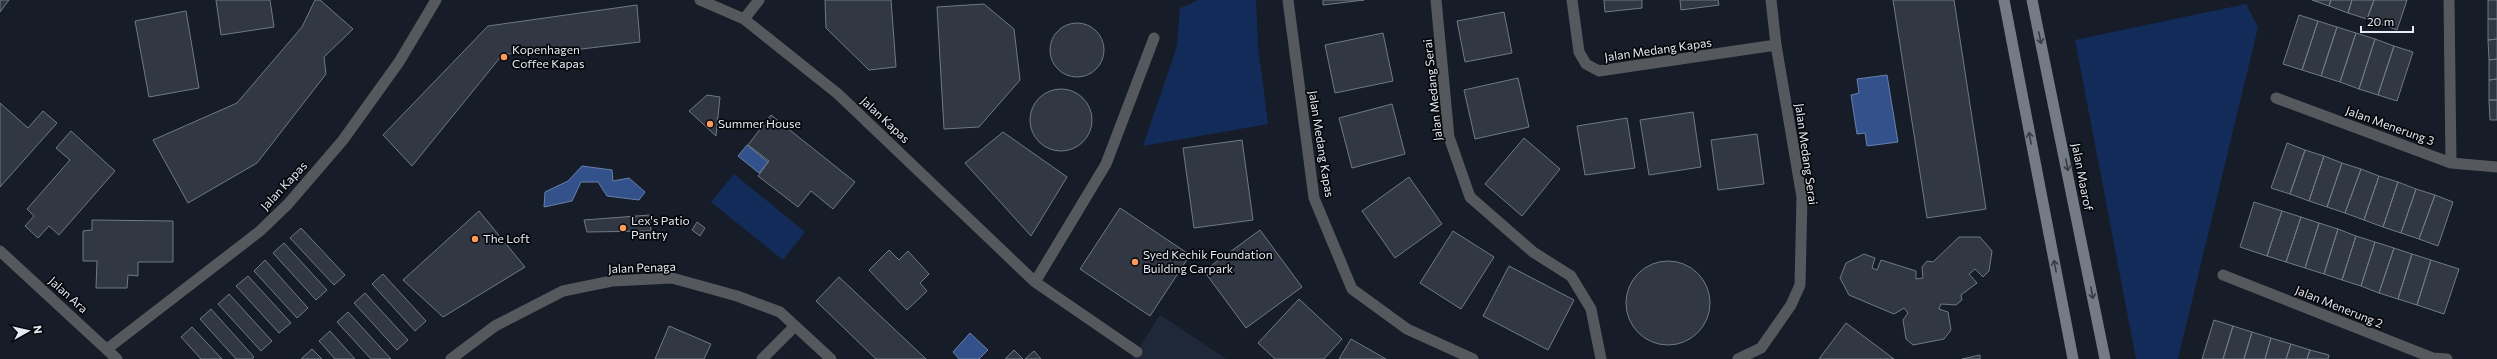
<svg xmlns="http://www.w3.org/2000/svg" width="2497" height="359" font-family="Commissioner,sans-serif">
	<rect width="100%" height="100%" fill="#171d28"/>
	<!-- built -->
	<path fill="#1f2838" d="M1160 315 1226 359H1132Z"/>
	<!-- green -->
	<path fill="#122b59" d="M1199 0H1256L1258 46 1268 124 1143 146 1177 46 1180 8Z
		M2246 4 2258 27 2178 359H2136L2075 40Z
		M734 174 805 232 783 260 711 202Z"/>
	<!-- water -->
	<path fill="#33528c" stroke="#6980ab" d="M1887 75 1898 142 1867 146 1865 133 1857 134 1851 95 1859 93 1857 79Z
		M747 145 768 162 759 173 738 156Z
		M582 166 612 170 613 181 629 178 645 192 639 200 607 196 598 182H581L572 201 544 207 545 192 568 181Z
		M970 333 988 350 979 359H959L953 352Z"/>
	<!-- building -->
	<path fill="#313743" stroke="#717986" d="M0 0H9L0 12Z
		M216 0H270L274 27 221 35Z
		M315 0H320L353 29 324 57 326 74 257 163 188 203 153 140 237 103 302 27Z
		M825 0H891L896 67 869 70 826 28Z
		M1323 0H1364L1323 5Z
		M1604 0H1642V8L1605 12Z
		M1680 0H1718L1719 5 1681 10Z
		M1893 0H1954L1986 209 1927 218Z
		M2312 0H2331L2329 6Z
		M2331 0H2352L2348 13 2329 6Z
		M2352 0H2374L2367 19 2348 13Z
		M2374 0H2407L2397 30 2367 19Z
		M2488 0H2497V19H2488Z
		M984 4 1014 29 1020 80 979 127 944 129 937 7Z
		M637 5 640 42 548 53 503 54 412 166 383 135 488 26Z
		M186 11 199 88 149 97 135 21Z
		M1504 12 1512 53 1465 62 1457 21Z
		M2299 15 2318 21 2302 70 2283 64Z
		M2488 19H2497V39L2488 40Z
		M2318 21 2337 27 2321 76 2302 70Z
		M1050 50a27 27 0 1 1 54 0a27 27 0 1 1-54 0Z
		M2337 27 2356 33 2340 82 2321 76Z
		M1383 33 1393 81 1335 93 1325 45Z
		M2356 33 2375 39 2359 89 2340 82Z
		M2375 39 2394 46 2378 95 2359 89Z
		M2497 39V59L2489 60 2488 40Z
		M2394 46 2413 52 2397 101 2378 95Z
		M2497 59V79L2489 80V60Z
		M1518 78 1529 127 1475 139 1464 90Z
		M2497 79V100H2489V80Z
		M1030 120a31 31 0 1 1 62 0a31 31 0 1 1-62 0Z
		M707 95 720 97 716 136 689 111Z
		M2489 100H2497V120H2490Z
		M0 103 28 128 43 111 57 123 0 187Z
		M1392 104 1405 154 1352 168 1339 118Z
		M1693 112 1701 167 1649 175 1640 120Z
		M771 115 855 182 833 209 811 191 798 207 758 176 769 161 748 145Z
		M1627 118 1635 168 1585 175 1577 126Z
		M71 131 115 171 59 235 49 226 38 238 25 226 34 216 27 209 70 160 56 148Z
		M1003 132 1067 177 1031 236 965 163Z
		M1757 134 1764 184 1718 190 1711 140Z
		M1524 138 1560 169 1522 216 1485 184Z
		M1242 140 1253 220 1194 228 1183 148Z
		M2287 143 2305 150 2290 194 2271 188Z
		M2305 150 2324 156 2309 201 2290 194Z
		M2324 156 2342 163 2327 207 2309 201Z
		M2342 163 2361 169 2345 213 2327 207Z
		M2361 169 2379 176 2364 220 2345 213Z
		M2379 176 2398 182 2383 227 2364 220Z
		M1409 177 1442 224 1395 258 1362 211Z
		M2398 182 2416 189 2401 233 2383 227Z
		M2416 189 2435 195 2419 239 2401 233Z
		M2435 195 2453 202 2438 246 2419 239Z
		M2254 202 2282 211 2267 256 2240 247Z
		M1120 208 1190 255 1150 316 1080 269Z
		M479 211 525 267 443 317 403 280Z
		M2282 211 2301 217 2286 262 2267 256Z
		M650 215 651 231 587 232 584 220Z
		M2301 217 2319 223 2305 268 2286 262Z
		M92 220 173 221V262H138V276L128 275 127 288H96L97 261H83V231L92 230Z
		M697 222 705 228 700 236 692 230Z
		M2319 223 2338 229 2324 274 2305 268Z
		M301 228 345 275 334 285 290 238Z
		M2338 229 2356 236 2342 280 2324 274Z
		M1260 230 1302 287 1246 328 1204 271Z
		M1453 231 1494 257 1461 309 1420 283Z
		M2356 236 2375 242 2361 286 2342 280Z
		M1959 237H1980L1992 251 1989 271 1983 277 1975 269 1969 274 1977 283 1961 295 1962 300 1956 305 1941 304 1939 309 1948 312 1951 330 1944 339 1913 345 1906 339 1903 320 1908 313 1904 308 1894 314 1849 295 1840 278 1846 263 1864 254 1875 258 1872 268 1877 270 1881 260 1916 271V279L1923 278 1922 267 1927 261 1933 262Z
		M2375 242 2394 248 2379 293 2361 286Z
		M284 243 327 290 316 300 273 253Z
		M2394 248 2412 254 2398 299 2379 293Z
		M889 250 899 260 908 251 929 274 920 283 927 291 907 310 869 270Z
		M2412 254 2431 260 2417 305 2398 299Z
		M265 260 308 308 297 318 254 271Z
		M2431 260 2459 269 2444 314 2417 305Z
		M1626 303a42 42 0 1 1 84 0a42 42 0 1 1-84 0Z
		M1509 266 1574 300 1548 350 1483 316Z
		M383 274 426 321 415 331 372 284Z
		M248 276 291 323 279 333 236 286Z
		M839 277 926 359H876L816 301Z
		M365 293 408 340 397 350 354 303Z
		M229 294 272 341 261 351 218 304Z
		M1299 299 1342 339 1324 359H1275L1258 343Z
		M211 309 254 357 252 359H236L200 319Z
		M348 312 391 359H371L337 322Z
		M2214 320 2233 326 2223 359H2202Z
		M1846 323 1894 359H1819Z
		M669 326 711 344 704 359H655Z
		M2233 326 2252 332 2244 359H2223Z
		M192 327 222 359H201L181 337Z
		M330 331 355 359H335L319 341Z
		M2252 332 2271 338 2265 359H2244Z
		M2271 338 2291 344 2286 359H2265Z
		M1351 339 1386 359H1339Z
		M2291 344 2310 350 2307 359H2286Z
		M312 349 322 359H301Z
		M1014 350 1023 359H1005Z
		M2310 350 2329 355 2328 359H2307Z
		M1034 351 1041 359H1025Z
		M1980 355V359H1962Z"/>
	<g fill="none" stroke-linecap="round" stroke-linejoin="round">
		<!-- minor -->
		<path stroke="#55595e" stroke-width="11" d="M700 0 744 19 838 94 1035 282 1137 352
			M1288 0 1314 198 1352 289 1407 329 1473 359
			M1436 0 1449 137 1470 197 1533 252 1571 276 1591 309 1601 359
			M1572 0 1579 52 1586 64 1599 71 1776 45
			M2449 0 2451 163
			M744 19 759 0
			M2276 98 2451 163 2497 167
			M2223 275 2433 358 2447 359
			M1035 282 1106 164 1154 38
			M107 349 260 231 288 204 343 140 399 62 436 0
			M762 359 795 326
			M1738 359 1761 348 1791 305 1800 285 1802 197 1776 45 1771 0"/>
		<!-- tertiary -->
		<path stroke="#55595e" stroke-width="11" d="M0 251 117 359
			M451 359 495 326 563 291 612 281 672 278 737 296 780 312 831 359"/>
		<!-- secondary -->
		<path stroke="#757b84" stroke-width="11" d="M2004 0 2073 359
			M2032 0 2105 359"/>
	</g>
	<!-- one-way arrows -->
	<defs><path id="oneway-shaft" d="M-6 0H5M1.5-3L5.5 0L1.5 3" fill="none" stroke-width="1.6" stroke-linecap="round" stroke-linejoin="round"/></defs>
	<g stroke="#373b42">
		<use href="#oneway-shaft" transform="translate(2040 38) rotate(78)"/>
		<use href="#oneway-shaft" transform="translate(2030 138) rotate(-101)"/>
		<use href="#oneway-shaft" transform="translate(2067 165) rotate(79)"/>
		<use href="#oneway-shaft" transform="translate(2055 266) rotate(-101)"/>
		<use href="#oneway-shaft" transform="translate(2092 293) rotate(79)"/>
	</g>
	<!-- markers -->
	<g fill="#ff9b5a" stroke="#05070c" stroke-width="1.5">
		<circle cx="504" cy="57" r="4"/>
		<circle cx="710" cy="124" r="4"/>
		<circle cx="623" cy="228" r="4"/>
		<circle cx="475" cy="239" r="4"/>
		<circle cx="1135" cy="262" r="4"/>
	</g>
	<g text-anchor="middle" stroke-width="3.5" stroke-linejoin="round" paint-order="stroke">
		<!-- poi labels -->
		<g font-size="12" fill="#e6eaf2" stroke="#05070c" text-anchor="start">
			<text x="512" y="54">Kopenhagen<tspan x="512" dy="14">Coffee Kapas</tspan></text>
			<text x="718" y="128">Summer House</text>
			<text x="631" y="225">Lex's Patio<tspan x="631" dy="14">Pantry</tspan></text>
			<text x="483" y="243">The Loft</text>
			<text x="1143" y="259">Syed Kechik Foundation<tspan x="1143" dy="14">Building Carpark</tspan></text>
		</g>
		<!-- street labels -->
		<g font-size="12" fill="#e6eaf2" stroke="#05070c">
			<text transform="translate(1658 50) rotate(-8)" y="4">Jalan Medang Kapas</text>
			<text transform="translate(1433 90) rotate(-96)" y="4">Jalan Medang Serai</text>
			<text transform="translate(885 120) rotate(43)" y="4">Jalan Kapas</text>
			<text transform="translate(2390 126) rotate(20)" y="4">Jalan Menerung 3</text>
			<text transform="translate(1321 144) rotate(81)" y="4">Jalan Medang Kapas</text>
			<text transform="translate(1806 154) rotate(82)" y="4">Jalan Medang Serai</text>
			<text transform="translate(2082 177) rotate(79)" y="4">Jalan Maarof</text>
			<text transform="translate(284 186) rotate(-47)" y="4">Jalan Kapas</text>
			<text transform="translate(642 268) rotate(-2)" y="4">Jalan Penaga</text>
			<text transform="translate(68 295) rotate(42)" y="4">Jalan Ara</text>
			<text transform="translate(2339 307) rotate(22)" y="4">Jalan Menerung 2</text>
		</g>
	</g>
	<!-- north arrow -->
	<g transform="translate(28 331) rotate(82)" stroke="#05070c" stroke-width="3" paint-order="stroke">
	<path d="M0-3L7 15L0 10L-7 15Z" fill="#e6eaf2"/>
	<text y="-6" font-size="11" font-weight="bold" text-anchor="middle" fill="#e6eaf2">N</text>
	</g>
	<!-- scale -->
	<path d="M2361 26v6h52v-6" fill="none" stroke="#e6eaf2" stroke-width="2"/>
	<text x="2367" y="26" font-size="12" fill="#e6eaf2" stroke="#05070c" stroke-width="3" paint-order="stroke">20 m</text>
</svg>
